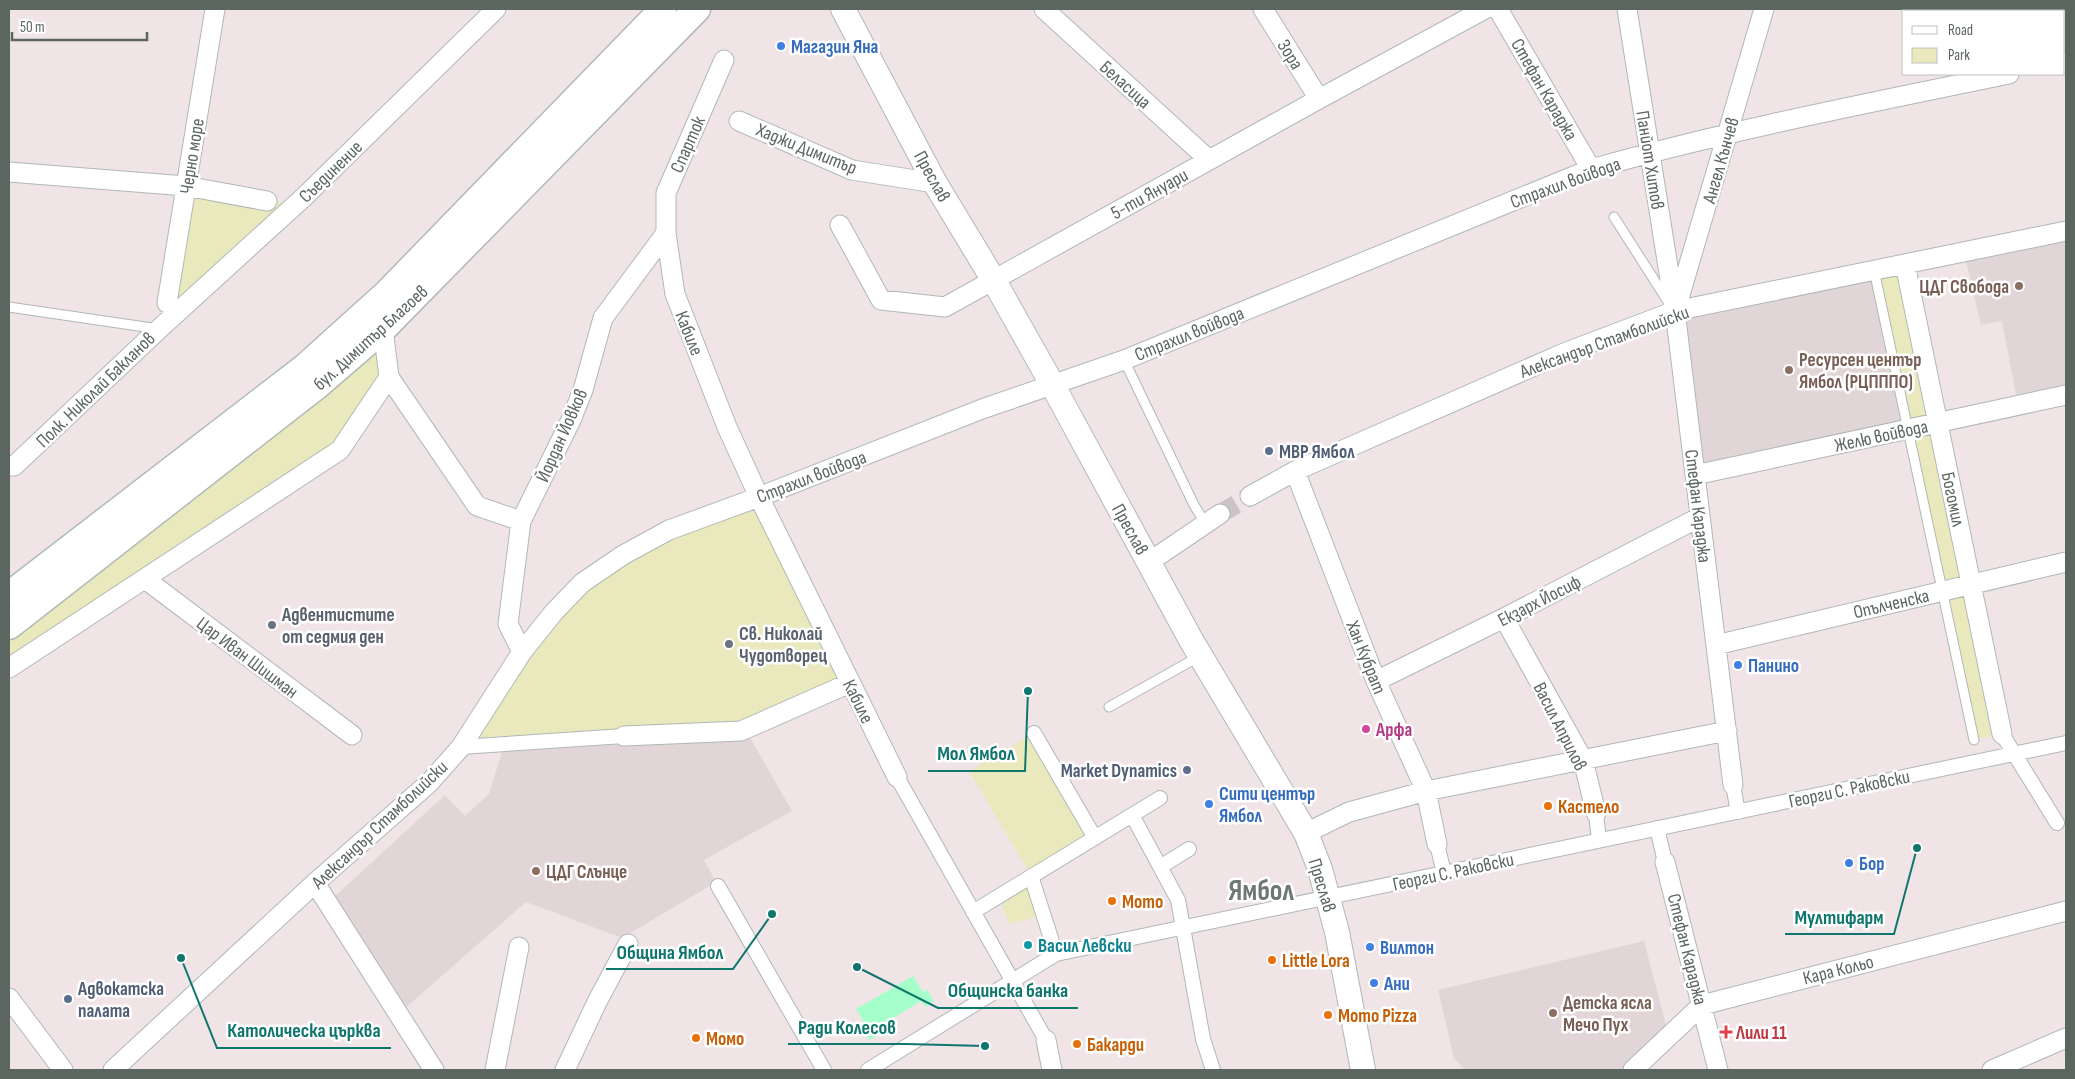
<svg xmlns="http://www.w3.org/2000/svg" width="2075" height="1079" font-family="'Sofia Sans Condensed',sans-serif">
	<rect width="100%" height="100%" fill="#f0e4e7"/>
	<!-- education -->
	<path fill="#e2d5d8" d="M2066 231V395L2018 405 2002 321 1981 325 1964 252Z
		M1874 270 1908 429 1695 475 1675 311Z
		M749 736 792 811 704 860 716 882 622 938 526 902 403 1010 332 899 445 795 465 816 489 794 502 752Z
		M1644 941 1669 1036 1633 1070H1465L1454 1058 1438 990Z"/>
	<!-- green -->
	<path fill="#eae9be" d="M186 186 295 205 159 329 167 303Z
		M1905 264 2002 734 1974 740 1874 270Z
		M383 329 389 377 340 450 9 668V626Z
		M759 497 850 683 741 731 461 747 522 652 623 555Z
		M1034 733 1095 838 1031 876 1044 915 1009 924 999 896 1031 876 969 771Z"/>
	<!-- water -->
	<path fill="#a5ffca" d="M913 976 923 992 927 990 934 1001 925 1007 921 1001 877 1028 880 1034 869 1040 862 1028 866 1025 856 1009Z"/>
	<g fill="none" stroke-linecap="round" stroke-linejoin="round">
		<!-- minor-tunnel -->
		<path stroke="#cbc4c6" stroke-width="19" stroke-dasharray="19 9" stroke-linecap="butt" d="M1220 514 1250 496"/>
		<defs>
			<path id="service" d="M1614 217 1669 303
				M1874 270 1974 740
				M9 307 159 329
				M1124 360 1194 505 1205 523
				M1109 707 1200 656"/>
			<path id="pedestrian" d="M1034 733 1095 838
				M2002 734 2057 823
				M461 747 624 736
				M897 777 1046 1040
				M1733 785 1738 812
				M1596 813 1599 840
				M1132 815 1178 900 1203 1039 1213 1070
				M1657 828 1665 862
				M1437 844 1444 873
				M1160 867 1189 849
				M1031 876 1056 954
				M718 886 824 1070
				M973 912 1160 798
				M868 1070 1056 954 2066 743"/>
			<path id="minor" d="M1044 9 1209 160
				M1263 9 1319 99
				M1498 9 1591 169
				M1627 9 1675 311 1733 785
				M724 60 666 193V233L675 294 727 427 759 497 897 777
				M2064 62H2066
				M739 121 852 170 935 183
				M9 172 186 186 267 201
				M840 225 881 300 945 307 1319 99 1485 9
				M1905 264 2002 734
				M167 303 215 9
				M1677 305 1764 9
				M389 377 477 506 521 521
				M9 466H14L159 329 304 197 496 9
				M1295 471 1376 681 1426 791 1437 844
				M1695 475 2066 395
				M1250 496 1295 471 1564 353 1675 311 2066 231
				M1149 562 1220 514
				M145 579 352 735
				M1504 618 1583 760 1596 813
				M1716 645 2066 562
				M522 652 508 624 521 521 571 420 583 390 603 318 666 233
				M9 668 340 450 389 377 383 329
				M1376 681 1504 618 1700 517
				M624 736 741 731 850 683
				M1306 833 1349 812 1426 791 1727 731
				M1665 862 1718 1070
				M315 883 434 1070
				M9 998 63 1070
				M1046 1040 1052 1070
				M113 1070 315 883 429 783 461 747 522 652 554 612 582 583 623 555 669 530 759 497 982 409 1124 360 1591 169C1729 130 1869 103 2009 74
				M495 1070 519 947
				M565 1070 597 1002 628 944
				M1633 1070 1702 1005 2066 911
				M1992 1070 2066 1038"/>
			<path id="tertiary" d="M843 9 935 183 993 279 1052 384 1191 640 1306 833 1320 869 1337 932 1363 1070"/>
			<path id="secondary" d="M9 595 305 367 386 294 663 9
				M9 626 318 385 383 329 697 9"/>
		</defs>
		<!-- service casing -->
		<use href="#service" stroke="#b0b8b5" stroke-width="11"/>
		<!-- pedestrian casing -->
		<use href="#pedestrian" stroke="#b0b8b5" stroke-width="16"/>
		<!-- minor casing -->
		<use href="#minor" stroke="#b0b8b5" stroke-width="21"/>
		<!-- tertiary casing -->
		<use href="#tertiary" stroke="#b0b8b5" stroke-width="26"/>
		<!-- secondary casing -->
		<use href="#secondary" stroke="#b0bab6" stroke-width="29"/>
		<!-- service -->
		<use href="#service" stroke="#fff" stroke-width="9"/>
		<!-- pedestrian -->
		<use href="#pedestrian" stroke="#fff" stroke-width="14"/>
		<!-- minor -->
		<use href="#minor" stroke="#fff" stroke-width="19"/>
		<!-- tertiary -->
		<use href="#tertiary" stroke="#fff" stroke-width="24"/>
		<!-- secondary -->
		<use href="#secondary" stroke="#fff" stroke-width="26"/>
	</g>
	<!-- markers -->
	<g fill="#3f7fe0" stroke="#fff" stroke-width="2">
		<circle cx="781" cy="46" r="5"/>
		<circle cx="1738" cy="665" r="5"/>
		<circle cx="1209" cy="804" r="5"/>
		<circle cx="1849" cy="863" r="5"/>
		<circle cx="1370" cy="947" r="5"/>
		<circle cx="1374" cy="983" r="5"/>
	</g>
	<g fill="#8d6e63" stroke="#fff" stroke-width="2">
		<circle cx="2019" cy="286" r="5"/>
		<circle cx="1789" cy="370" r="5"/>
		<circle cx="536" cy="871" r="5"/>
		<circle cx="1553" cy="1013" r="5"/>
	</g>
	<g fill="#5c6f8a" stroke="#fff" stroke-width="2">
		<circle cx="1269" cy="451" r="5"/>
		<circle cx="1187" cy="770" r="5"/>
		<circle cx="68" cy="999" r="5"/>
	</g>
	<g fill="#6b7280" stroke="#fff" stroke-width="2">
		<circle cx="272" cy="625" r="5"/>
		<circle cx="729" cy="644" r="5"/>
	</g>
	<circle fill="#d1479c" stroke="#fff" stroke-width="2" cx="1366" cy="729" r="5"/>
	<g fill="#e8710a" stroke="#fff" stroke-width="2">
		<circle cx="1548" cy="806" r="5"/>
		<circle cx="1112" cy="901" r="5"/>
		<circle cx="1272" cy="960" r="5"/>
		<circle cx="1328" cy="1015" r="5"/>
		<circle cx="696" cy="1038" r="5"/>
		<circle cx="1077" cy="1044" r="5"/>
	</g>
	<circle fill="#0f9aa8" stroke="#fff" stroke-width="2" cx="1028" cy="945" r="5"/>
	<path fill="#e0444e" stroke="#fff" stroke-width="2" d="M1723.5 1024.5h5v5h5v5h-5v5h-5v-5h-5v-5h5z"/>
	<g text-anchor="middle" stroke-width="5" stroke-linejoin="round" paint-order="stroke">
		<!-- shop labels -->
		<g font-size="19" font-weight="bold" fill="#366cbe" stroke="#fff" text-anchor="start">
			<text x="791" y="53">Магазин Яна</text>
			<text x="1748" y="672">Панино</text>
			<text x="1219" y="800">Сити център<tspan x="1219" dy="22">Ямбол</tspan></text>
			<text x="1859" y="870">Бор</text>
			<text x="1380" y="954">Вилтон</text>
			<text x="1384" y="990">Ани</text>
		</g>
		<!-- street labels -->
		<g font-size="19" fill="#5c6661" stroke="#fff">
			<text transform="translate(1291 54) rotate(58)" y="7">Зора</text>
			<text transform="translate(1126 84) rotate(42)" y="7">Беласица</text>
			<text transform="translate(1545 89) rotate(60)" y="7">Стефан Караджа</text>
			<text transform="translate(687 144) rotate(-66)" y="7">Спарток</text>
			<text transform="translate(807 148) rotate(22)" y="7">Хаджи Димитър</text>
			<text transform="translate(191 156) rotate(-81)" y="7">Черно море</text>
			<text transform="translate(1651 160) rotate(81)" y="7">Панйот Хитов</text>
			<text transform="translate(1720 160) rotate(-74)" y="7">Ангел Кънчев</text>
			<text transform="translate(330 171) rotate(-44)" y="7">Съединение</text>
			<text transform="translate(933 176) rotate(61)" y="7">Преслав</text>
			<text transform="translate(1565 182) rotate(-20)" y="7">Страхил войвода</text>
			<text transform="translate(1149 193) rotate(-29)" y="7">5-ти Януари</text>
			<text transform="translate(690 333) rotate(68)" y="7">Кабиле</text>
			<text transform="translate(1189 333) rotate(-22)" y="7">Страхил войвода</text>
			<text transform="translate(370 337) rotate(-42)" y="7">бул. Димитър Благоев</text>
			<text transform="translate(1604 341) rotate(-20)" y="7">Александър Стамболийски</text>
			<text transform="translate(95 389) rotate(-44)" y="7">Полк. Николай Бакланов</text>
			<text transform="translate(561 435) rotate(-66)" y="7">Йордан Йовков</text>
			<text transform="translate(1881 435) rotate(-12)" y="7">Желю войвода</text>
			<text transform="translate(811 476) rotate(-21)" y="7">Страхил войвода</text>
			<text transform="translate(1954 499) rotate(78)" y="7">Богомил</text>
			<text transform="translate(1699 506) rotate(83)" y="7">Стефан Караджа</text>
			<text transform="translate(1131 529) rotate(61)" y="7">Преслав</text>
			<text transform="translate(1539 600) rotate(-27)" y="7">Екзарх Йосиф</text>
			<text transform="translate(1891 603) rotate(-13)" y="7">Опълченска</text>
			<text transform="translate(248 657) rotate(37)" y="7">Цар Иван Шишман</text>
			<text transform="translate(1367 657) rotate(68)" y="7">Хан Кубрат</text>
			<text transform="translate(859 701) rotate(64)" y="7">Кабиле</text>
			<text transform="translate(1561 726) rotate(63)" y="7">Васил Априлов</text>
			<text transform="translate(1849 788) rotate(-12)" y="7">Георги С. Раковски</text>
			<text transform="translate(379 824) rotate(-43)" y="7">Александър Стамболийски</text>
			<text transform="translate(1453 871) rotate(-12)" y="7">Георги С. Раковски</text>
			<text transform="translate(1323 885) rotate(73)" y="7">Преслав</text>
			<text transform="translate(1688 949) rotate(76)" y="7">Стефан Караджа</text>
			<text transform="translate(1838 969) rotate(-14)" y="7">Кара Кольо</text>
		</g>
		<!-- education labels -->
		<g font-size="19" font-weight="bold" fill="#785e54" stroke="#fff" text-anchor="start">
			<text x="2009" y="293" text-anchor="end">ЦДГ Свобода</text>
			<text x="1799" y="366">Ресурсен център<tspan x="1799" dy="22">Ямбол (РЦПППО)</tspan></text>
			<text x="546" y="878">ЦДГ Слънце</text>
			<text x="1563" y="1009">Детска ясла<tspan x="1563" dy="22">Мечо Пух</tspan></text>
		</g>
		<!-- service labels -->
		<g font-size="19" font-weight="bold" fill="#4e5e75" stroke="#fff" text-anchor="start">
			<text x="1279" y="458">МВР Ямбол</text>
			<text x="1177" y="777" text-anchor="end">Market Dynamics</text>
			<text x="78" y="995">Адвокатска<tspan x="78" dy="22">палата</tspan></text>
		</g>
		<!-- worship labels -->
		<g font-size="19" font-weight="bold" fill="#5b616d" stroke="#fff" text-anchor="start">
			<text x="282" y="621">Адвентистите<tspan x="282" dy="22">от седмия ден</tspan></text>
			<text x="739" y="640">Св. Николай<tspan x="739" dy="22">Чудотворец</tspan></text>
		</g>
		<!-- hotel labels -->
		<g font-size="19" font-weight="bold" fill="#b23c85" stroke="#fff" text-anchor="start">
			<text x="1376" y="736">Арфа</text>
		</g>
		<!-- food labels -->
		<g font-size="19" font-weight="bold" fill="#c56008" stroke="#fff" text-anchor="start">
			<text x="1558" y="813">Кастело</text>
			<text x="1122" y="908">Momo</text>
			<text x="1282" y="967">Little Lora</text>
			<text x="1338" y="1022">Momo Pizza</text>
			<text x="706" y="1045">Момо</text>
			<text x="1087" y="1051">Бакарди</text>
		</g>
		<!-- culture labels -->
		<g font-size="19" font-weight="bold" fill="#0d838f" stroke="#fff" text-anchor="start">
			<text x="1038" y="952">Васил Левски</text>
		</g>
		<!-- health labels -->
		<g font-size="19" font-weight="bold" fill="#be3a42" stroke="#fff" text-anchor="start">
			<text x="1736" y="1039">Лили 11</text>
		</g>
		<!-- town labels -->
		<g font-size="29" font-weight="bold" fill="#6d7872" stroke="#fff">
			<text x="1261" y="900">Ямбол</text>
		</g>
	</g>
	<!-- callouts -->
	<path fill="none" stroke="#0f766e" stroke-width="2" d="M1028 691L1025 771H928M1917 848L1894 934H1785M772 914L733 969H606M857 967L938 1008H1078M985 1046L906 1044H788M181 958L217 1048H391"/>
	<g fill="#0f766e" stroke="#fff" stroke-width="2">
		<circle cx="1028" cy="691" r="5"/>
		<circle cx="1917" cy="848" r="5"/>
		<circle cx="772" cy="914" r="5"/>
		<circle cx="857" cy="967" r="5"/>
		<circle cx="985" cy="1046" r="5"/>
		<circle cx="181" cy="958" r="5"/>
	</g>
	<g font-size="20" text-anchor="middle" font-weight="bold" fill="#0f766e" stroke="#fff" stroke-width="5" stroke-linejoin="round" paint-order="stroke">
		<text x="976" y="760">Мол Ямбол</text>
		<text x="1839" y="924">Мултифарм</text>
		<text x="670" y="959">Община Ямбол</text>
		<text x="1008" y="997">Общинска банка</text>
		<text x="847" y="1034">Ради Колесов</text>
		<text x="304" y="1037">Католическа църква</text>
	</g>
	<!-- border -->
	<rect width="2075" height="1079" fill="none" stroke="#5c6661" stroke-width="20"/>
	<!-- legend -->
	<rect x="1902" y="10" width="162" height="65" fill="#ffffff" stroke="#bec2c0"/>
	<rect x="1912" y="26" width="25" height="8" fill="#ffffff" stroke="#bec2c0"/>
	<text x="1948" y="35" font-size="15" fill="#5c6661">Road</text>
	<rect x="1912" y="48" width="25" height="15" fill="#eae9be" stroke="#bec2c0"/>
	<text x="1948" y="60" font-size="15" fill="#5c6661">Park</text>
	<!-- scale -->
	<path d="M12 32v8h135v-8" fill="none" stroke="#5c6661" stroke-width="2.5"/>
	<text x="20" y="32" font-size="15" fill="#5c6661" stroke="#ffffff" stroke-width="4" paint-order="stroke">50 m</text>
</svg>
